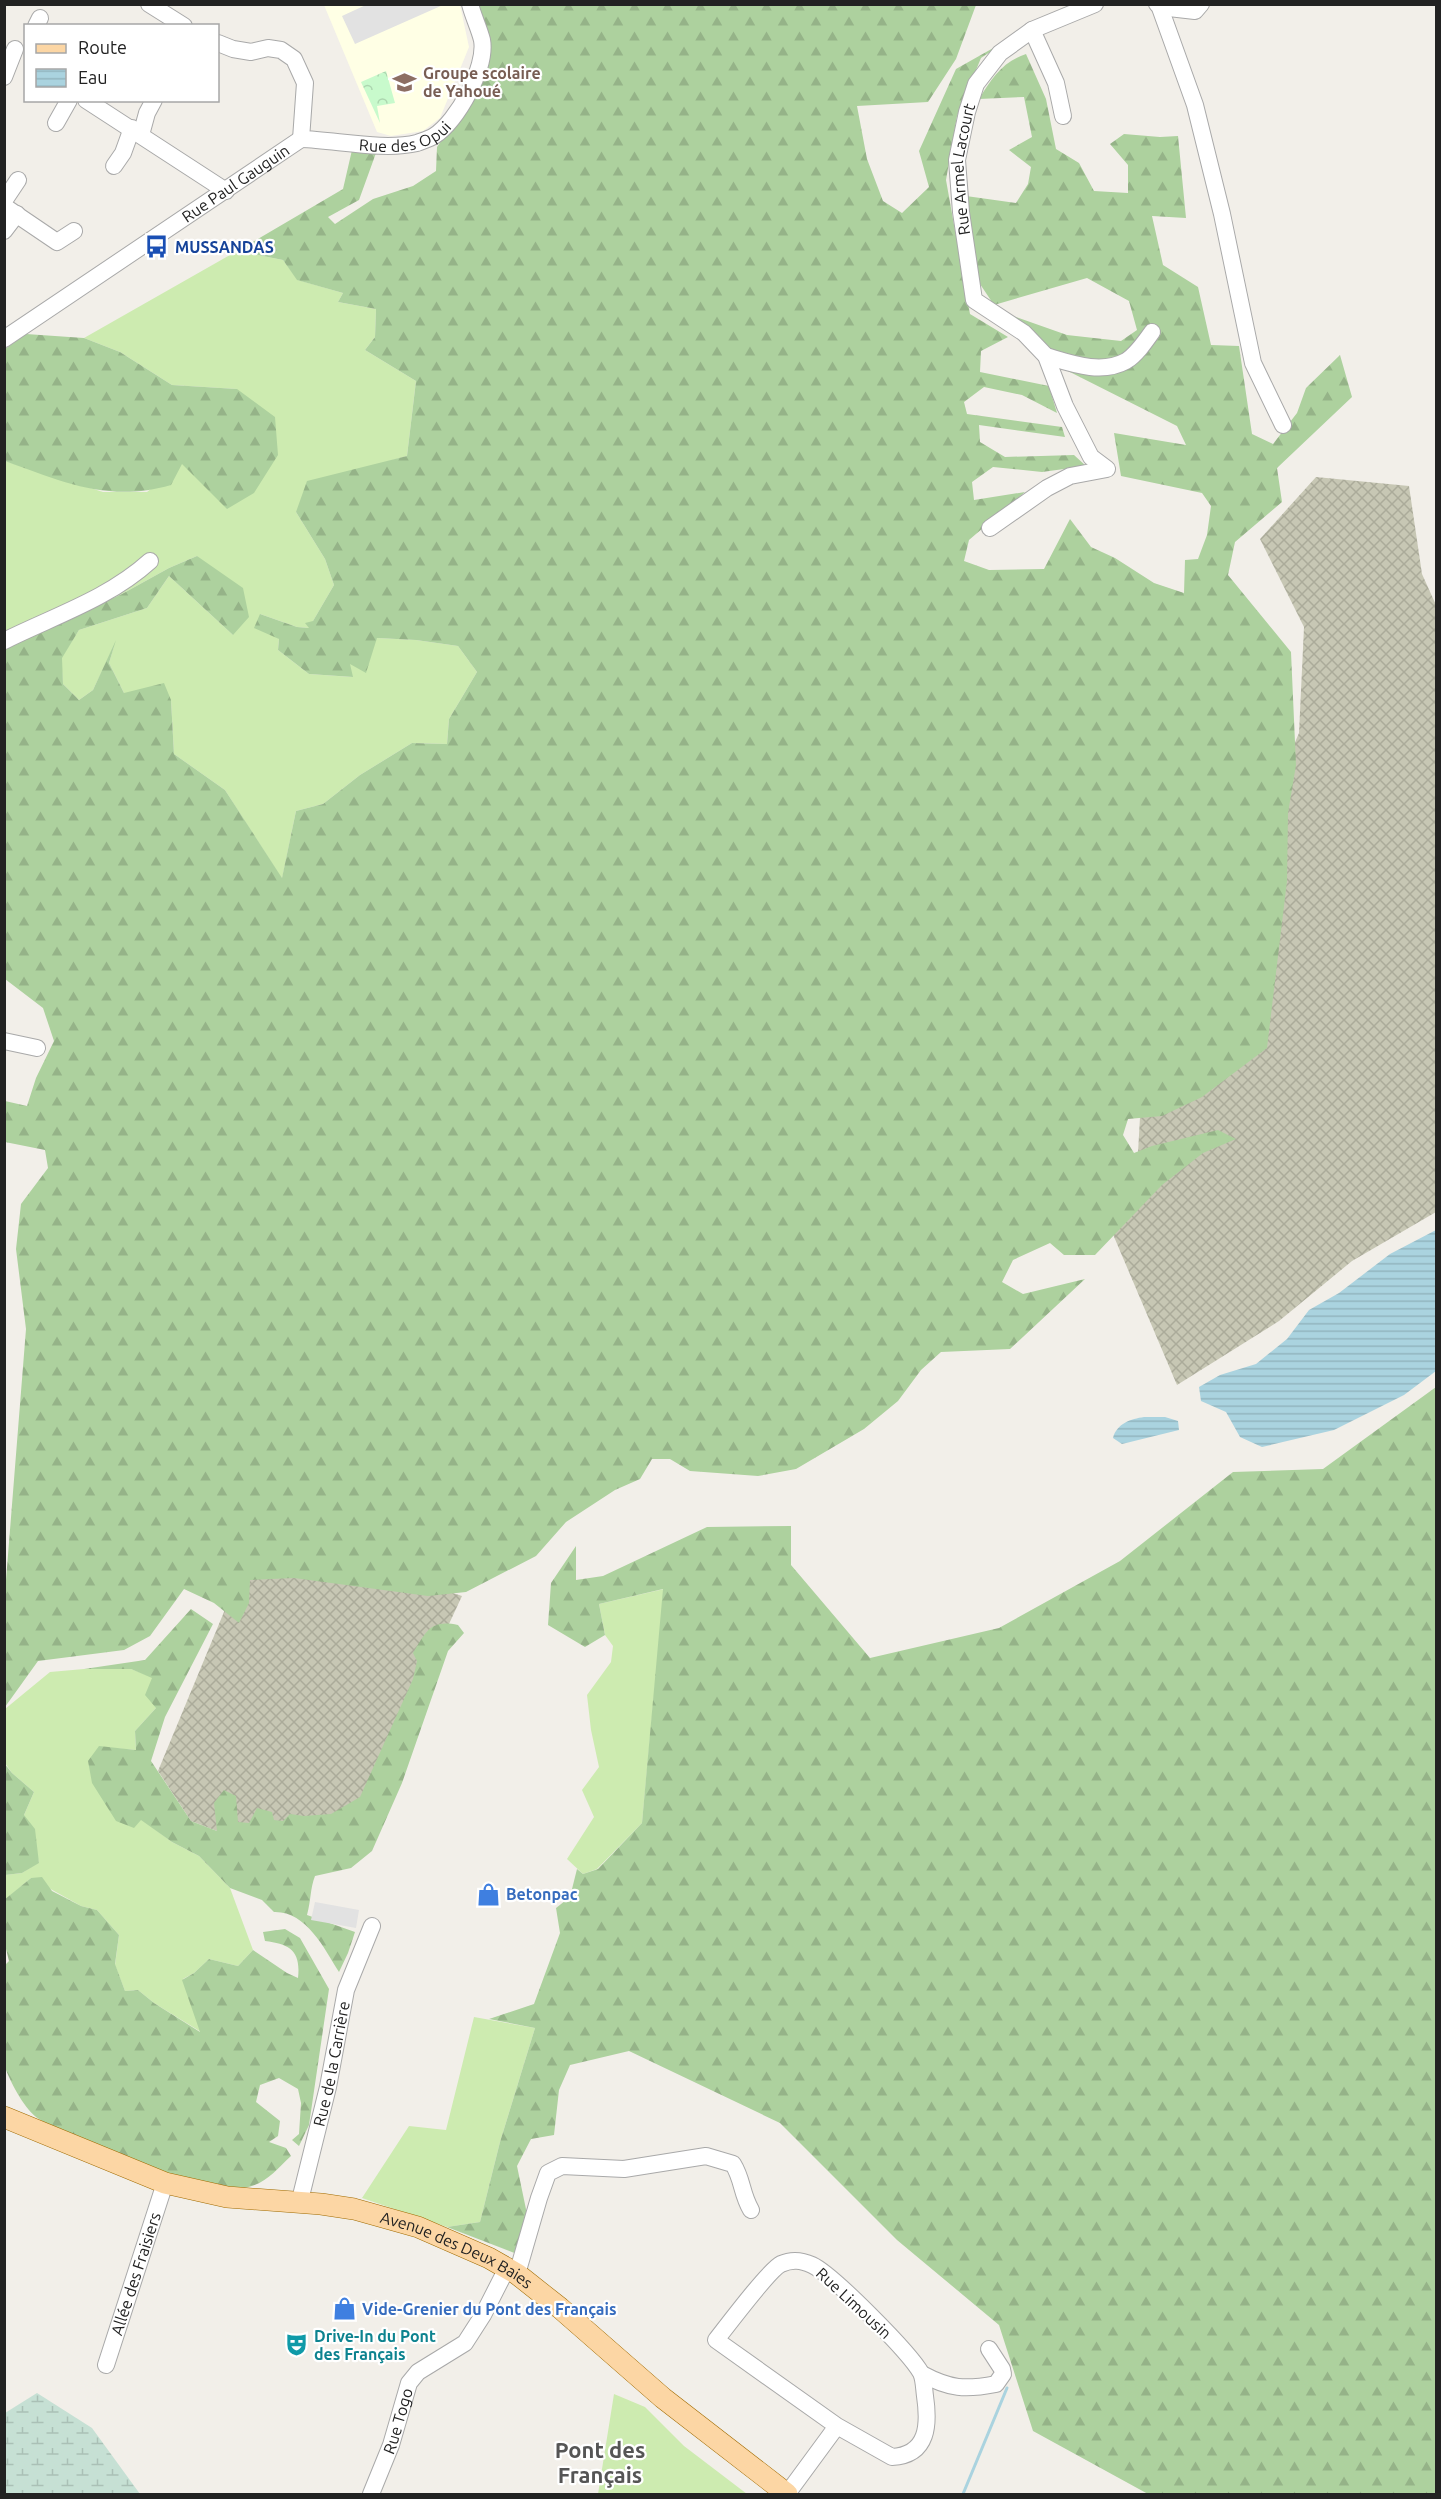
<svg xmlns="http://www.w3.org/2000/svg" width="1441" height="2499" font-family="Ubuntu,sans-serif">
	<defs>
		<pattern id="construction-cross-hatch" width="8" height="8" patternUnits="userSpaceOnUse" patternTransform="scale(1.5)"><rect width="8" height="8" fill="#c7c7b4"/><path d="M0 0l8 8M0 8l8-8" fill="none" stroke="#abab9a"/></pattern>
		<pattern id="forest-firs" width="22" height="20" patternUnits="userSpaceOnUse" patternTransform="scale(1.5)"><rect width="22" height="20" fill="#add19e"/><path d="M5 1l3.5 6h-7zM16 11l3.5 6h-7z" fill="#95b388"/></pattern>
		<pattern id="wetland-marsh" width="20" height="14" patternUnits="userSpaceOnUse" patternTransform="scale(1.5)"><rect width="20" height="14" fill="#c6e0d4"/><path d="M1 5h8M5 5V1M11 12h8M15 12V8" fill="none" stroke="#aac0b6"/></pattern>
		<pattern id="park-crowns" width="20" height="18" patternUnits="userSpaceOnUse" patternTransform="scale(1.5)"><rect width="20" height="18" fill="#c8facc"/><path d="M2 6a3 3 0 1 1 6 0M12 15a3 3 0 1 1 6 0" fill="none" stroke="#acd6af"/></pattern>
		<pattern id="water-rules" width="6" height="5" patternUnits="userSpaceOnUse" patternTransform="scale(1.5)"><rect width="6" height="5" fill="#aad3df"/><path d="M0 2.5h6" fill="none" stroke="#92b5bf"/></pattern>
	</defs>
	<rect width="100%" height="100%" fill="#f2efe9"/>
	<!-- education -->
	<path fill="#ffffe5" d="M324 5H460L469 47 440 118 423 131 391 136 377 132Z"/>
	<!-- construction -->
	<path fill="url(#construction-cross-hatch)" d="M1316 477 1409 486 1422 574 1436 605V1212L1352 1261 1279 1321 1177 1385 1112 1232 1137 1171 1144 1045 1257 831 1299 733 1304 627 1260 539Z
		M258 1530 462 1596 362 1811 217 1831 191 1821 158 1771Z"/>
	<!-- grass -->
	<path fill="#cdebb0" d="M244 247 248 253 283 260 298 280 343 293 338 302 376 309 375 337 365 350 416 381 407 456 372 466 296 512 325 559 334 585 309 628 297 627 260 614 279 639 278 650 309 674 352 677 349 663 377 638 416 640 458 646 477 672 449 719 447 744 412 743 360 775 323 804 296 811 282 879 225 790 174 754 171 700 124 693 109 663 114 646 93 690 79 700 63 684 61 658 79 630 147 608 169 576 233 635 197 556 169 568 122 594 36 634 5 630V461L103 492H147L182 463 237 389 172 385 120 352 84 338Z
		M664 1589 642 1823 597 1869 583 1874 567 1859 594 1817 582 1790 599 1767 591 1730 587 1695 611 1662 613 1646 605 1635 599 1604Z
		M84 1669H131L152 1677 156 1708 135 1731 136 1750 99 1747 141 1819 172 1842 199 1856 230 1888 253 1950 238 1966 209 1959 194 1973 183 1979 201 2032 154 2003 138 1990 125 1991 115 1965 119 1935 97 1910 81 1906 31 1878 5 1900V1875L22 1873 39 1862 24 1815 34 1792 12 1773 5 1763V1709L50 1672Z
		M474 2017 535 2028 500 2142 480 2222 447 2227 362 2198 409 2126 446 2130Z
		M614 2394 645 2407 684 2446 747 2494H598Z"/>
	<!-- forest -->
	<path fill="url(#forest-firs)" d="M474 5H976L956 59 928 102 857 106 867 159 883 201 902 213 929 187 919 151 956 69 1011 38 981 58 957 116 946 180 970 314 1008 337 981 351 980 372 1049 386 1057 413 1022 395 984 387 964 402 967 414 1062 427 1065 437 979 425 980 442 1005 457 1074 455 1086 466 1042 472 993 467 972 482 974 500 1025 492 969 540 964 561 989 570 1044 569 1070 519 1091 547 1115 558 1154 583 1184 593 1185 560 1198 559 1207 535 1211 506 1202 493 1121 476 1114 433 1186 445 1177 426 1060 367 1010 315 1067 335 1121 341 1137 330 1129 301 1087 278 994 305 974 275 966 196 1016 203 1028 184 1031 167 1009 150 1032 137 1024 97 979 99C992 78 1002 62 1026 54L1046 99 1056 149 1079 163 1094 191 1128 193V165L1110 144 1124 134 1160 137 1178 136 1186 218 1152 216 1163 265 1198 287 1211 345 1239 346 1252 434 1273 444 1297 413 1306 388 1340 355 1352 397 1277 468 1282 502 1235 542 1228 575 1291 652 1296 765 1288 813 1287 881 1267 1048 1202 1097 1162 1116 1128 1119 1123 1135 1134 1153 1152 1146 1218 1130 1236 1139 1203 1153 1162 1185 1095 1255H1064L1050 1243 1013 1260 1002 1282 1023 1294 1085 1279 1010 1349 941 1352 921 1370 898 1401 864 1429 796 1469 758 1476 690 1471 670 1459H652L640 1479 615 1490 566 1522 536 1556 466 1592 428 1596 294 1578 250 1580 249 1603 239 1623 214 1603 184 1589 150 1636 124 1650 38 1661 5 1707 6 1580 26 1329 16 1249 21 1204 48 1168 45 1150 5 1142V1101L27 1106 36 1078 54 1041 43 1008 5 979V630L36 634 122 594 169 568 197 556 243 588 249 617 233 635 169 576 147 608 79 630 62 658 63 684 79 700 93 690 116 640 109 663 124 693 164 683 171 700 174 754 225 790 282 878 296 811 323 804 360 775 412 743 447 744 449 719 477 672 458 646 416 640 377 638 366 673 350 664 353 677 309 674 278 650 279 639 254 628 260 614 297 627 309 628 305 623 313 621 334 585 325 559 296 512 307 481 407 456 416 381 365 350 375 337 376 309 338 302 343 293 297 280 283 260 248 253 244 247 343 189 352 150 376 153 359 200 328 217 335 224 373 199 413 186 436 171 437 147 480 84Z
		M26 334 84 338 120 352 172 385 237 389 275 417 278 455 254 493 227 509 182 464 171 485C109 503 63 482 5 461V349Z
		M1436 1387V2494H1148L1033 2431 999 2325 897 2240 780 2123 629 2051 570 2065 559 2090 554 2135 531 2139 517 2166 527 2214 517 2254 447 2227 480 2222 500 2142 535 2028 489 2019 534 2004 560 1933 556 1908 570 1897 577 1869 583 1874 598 1869 642 1823 663 1589 599 1604 605 1635 585 1647 548 1625 551 1583 576 1546V1580L603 1576 707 1527 791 1526V1565L870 1658 999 1628 1120 1561 1233 1472 1323 1469Z
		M191 1609 213 1624 165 1717 151 1761 191 1821 217 1831 214 1803 224 1790 236 1796 238 1822 249 1823 257 1808 272 1812 274 1820 283 1821 290 1814 304 1816 331 1814 360 1797 413 1679 417 1661 413 1653C426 1632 430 1619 458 1625L464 1633 448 1651 402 1783 372 1851 351 1868 315 1876C310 1889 311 1901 307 1915L355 1932 348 1953 339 1972C324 1948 306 1911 274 1912L262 1900 230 1888 199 1856 172 1842 141 1820 134 1828 116 1821 92 1783 88 1761 99 1746 136 1750 135 1731 156 1708 145 1695 152 1678 131 1669H84L145 1660Z
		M4 1763 12 1773 34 1792 24 1815 35 1829 39 1863 22 1873 5 1875Z
		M42 1877 52 1891 81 1906 97 1910 119 1935 115 1964 125 1991 138 1990 154 2003 200 2032 182 1980 194 1973 209 1959 238 1966 253 1950 287 1973 298 1978C301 1951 290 1944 265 1941L263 1932 285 1929 300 1938 329 1989 309 2125 299 2146 292 2140 299 2134 301 2103 298 2089 279 2078 260 2085 256 2102 280 2121 278 2136 269 2142 286 2148 291 2156C275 2171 266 2184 244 2188 208 2195 71 2140 39 2119 25 2110 12 2085 6 2070 1 2058 5 1984 4 1966L9 1961 5 1945 4 1900 31 1878Z"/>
	<!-- wetland -->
	<path fill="url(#wetland-marsh)" d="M37 2393 92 2428 140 2494H5V2413Z"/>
	<!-- park -->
	<path fill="url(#park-crowns)" d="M386 71 395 103 377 106 380 123 361 82Z"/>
	<!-- parking -->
	<path fill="#e2e2e2" d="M368 4H443V5L355 44 342 16Z
		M315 1902 359 1910 356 1928 311 1920Z"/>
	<!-- water -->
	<path fill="url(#water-rules)" d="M1436 1230V1371L1404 1395 1334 1430 1262 1447 1240 1437 1226 1412 1201 1401 1199 1387 1220 1375 1256 1364 1287 1339 1309 1310 1339 1293 1390 1254Z
		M1144 1417H1165L1178 1421 1179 1430 1122 1444 1113 1438C1117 1423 1131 1419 1144 1417Z"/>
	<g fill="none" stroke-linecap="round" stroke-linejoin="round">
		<!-- stream -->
		<path stroke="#aad3df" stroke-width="3" d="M963 2494 1007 2388"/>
		<defs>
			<g id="minor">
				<path d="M149 4 184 26"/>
				<path d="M1157 4 1169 8 1195 11 1201 4"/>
				<path d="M1159 5 1195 105 1222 214 1253 363 1283 425"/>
				<path d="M36 26 40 18"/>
				<path d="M1032 30 1056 83 1063 116"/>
				<path d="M218 43 233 49 251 52 268 48 281 50 294 59 305 83 301 139"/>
				<path d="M4 77 15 49"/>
				<path d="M86 100 226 191"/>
				<path d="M56 123 69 100"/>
				<path d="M141 135 147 113 154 100"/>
				<path id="s1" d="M301 139C336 140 384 151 417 143 422 141 429 139 434 136 457 122 487 67 482 40 479 28 473 16 470 4"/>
				<path d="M114 166 123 153 132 128"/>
				<path d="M4 201 18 180"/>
				<path d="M4 206 57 242 74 231"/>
				<path d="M4 231 17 214"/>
				<path id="s2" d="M4 339 301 139"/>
				<path d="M1046 356C1070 363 1101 375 1126 361 1136 355 1145 342 1152 332"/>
				<path id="s3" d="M990 528 1047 488 1070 476 1107 469 1091 457 1065 406 1046 356 1024 333 974 300 961 212 957 160 967 112 976 84 1000 53 1032 30 1095 4"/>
				<path d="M4 641C54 616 108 599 150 561"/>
				<path d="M4 1041 37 1048"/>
				<path id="s4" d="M299 2204 328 2087 346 1990 372 1926"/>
				<path d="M517 2274 539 2198 548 2173 562 2166 624 2169 706 2156 733 2164C743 2180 741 2193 751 2210"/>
				<path id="s5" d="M106 2365 165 2183"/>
				<path d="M922 2374C950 2389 965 2390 996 2384L1003 2374 1002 2369 989 2349"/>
				<path id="s6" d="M371 2494 391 2445 409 2383 418 2372 465 2343 483 2315 507 2268"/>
				<path d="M787 2494 837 2426 892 2457C929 2455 929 2423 925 2396 924 2389 924 2379 921 2373 910 2353 832 2274 812 2265 801 2260 792 2259 781 2264 770 2269 727 2326 716 2340L837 2426"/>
			</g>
			<g id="major">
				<path id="s7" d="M4 2117 165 2183 227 2197 321 2204 354 2209 418 2227 489 2258 517 2274 560 2308 663 2398 787 2494"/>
			</g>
		</defs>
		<!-- minor casing -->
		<use href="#minor" stroke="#a9a9a9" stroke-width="18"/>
		<!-- major casing -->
		<use href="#major" stroke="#a06b00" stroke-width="22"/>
		<!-- minor -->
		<use href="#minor" stroke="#fff" stroke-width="16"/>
		<!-- major -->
		<use href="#major" stroke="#fcd6a4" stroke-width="21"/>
	</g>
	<!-- icons -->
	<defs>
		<symbol id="school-bare" viewBox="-9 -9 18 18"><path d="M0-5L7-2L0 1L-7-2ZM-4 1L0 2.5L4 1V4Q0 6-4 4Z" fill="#8d6e63" stroke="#fff" stroke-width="2.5" paint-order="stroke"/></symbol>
		<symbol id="bus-bare" viewBox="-9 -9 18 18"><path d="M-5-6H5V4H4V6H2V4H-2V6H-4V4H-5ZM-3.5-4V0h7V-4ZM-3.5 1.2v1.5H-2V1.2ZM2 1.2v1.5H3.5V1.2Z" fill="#1a4fb4" stroke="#fff" stroke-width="2.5" paint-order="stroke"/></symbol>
		<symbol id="shop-bare" viewBox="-9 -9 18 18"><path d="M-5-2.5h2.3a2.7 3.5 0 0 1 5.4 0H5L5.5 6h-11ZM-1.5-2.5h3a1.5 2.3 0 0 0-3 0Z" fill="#3f7fe0" stroke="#fff" stroke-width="2.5" paint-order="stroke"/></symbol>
		<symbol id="theatre-bare" viewBox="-9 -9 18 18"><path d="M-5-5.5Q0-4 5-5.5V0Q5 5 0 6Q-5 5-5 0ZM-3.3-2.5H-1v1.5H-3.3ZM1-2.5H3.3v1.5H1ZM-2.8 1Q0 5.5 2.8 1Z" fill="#0f9aa8" stroke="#fff" stroke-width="2.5" paint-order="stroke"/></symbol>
	</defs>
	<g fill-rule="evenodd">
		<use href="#school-bare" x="388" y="66" width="33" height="33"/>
		<use href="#bus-bare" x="140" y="230" width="33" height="33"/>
		<use href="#shop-bare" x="472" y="1878" width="33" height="33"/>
		<use href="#shop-bare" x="328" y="2292" width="33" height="33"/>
		<use href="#theatre-bare" x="280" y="2328" width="33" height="33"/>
	</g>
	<g text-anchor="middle" stroke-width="4.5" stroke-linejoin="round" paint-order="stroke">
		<!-- education labels -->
		<g font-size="16" font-weight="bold" fill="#785e54" stroke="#fff" text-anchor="start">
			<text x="423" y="79">Groupe scolaire<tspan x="423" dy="18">de Yahoué</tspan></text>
		</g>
		<!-- street labels -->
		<g font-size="16" fill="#222" stroke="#fff">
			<text dy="6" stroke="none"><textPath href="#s1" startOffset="106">Rue des Opui</textPath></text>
			<text dy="6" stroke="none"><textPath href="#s3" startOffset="488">Rue Armel Lacourt</textPath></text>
			<text dy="6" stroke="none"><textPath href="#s2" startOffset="279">Rue Paul Gauguin</textPath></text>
			<text dy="6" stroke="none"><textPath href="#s4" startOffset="144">Rue de la Carrière</textPath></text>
			<text dy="6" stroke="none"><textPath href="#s7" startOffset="476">Avenue des Deux Baies</textPath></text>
			<text dy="6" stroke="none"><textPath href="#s5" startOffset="96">Allée des Fraisiers</textPath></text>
			<text transform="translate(854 2303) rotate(43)" y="6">Rue Limousin</text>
			<text dy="6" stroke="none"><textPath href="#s6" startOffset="78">Rue Togo</textPath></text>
		</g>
		<!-- transit labels -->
		<g font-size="16" font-weight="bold" fill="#164399" stroke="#fff" text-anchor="start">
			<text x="175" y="253">MUSSANDAS</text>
		</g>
		<!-- shop labels -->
		<g font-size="16" font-weight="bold" fill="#366cbe" stroke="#fff" text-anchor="start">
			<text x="506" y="1900">Betonpac</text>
			<text x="362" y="2315">Vide-Grenier du Pont des Français</text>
		</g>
		<!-- culture labels -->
		<g font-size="16" font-weight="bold" fill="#0d838f" stroke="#fff" text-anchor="start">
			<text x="314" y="2342">Drive-In du Pont<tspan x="314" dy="18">des Français</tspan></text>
		</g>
		<!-- district labels -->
		<g font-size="22" font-weight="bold" fill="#555" stroke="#fff">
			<text x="600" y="2458">Pont des<tspan x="600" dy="25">Français</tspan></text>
		</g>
	</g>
	<!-- border -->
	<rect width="1441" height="2499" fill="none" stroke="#222222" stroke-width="12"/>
	<!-- legend -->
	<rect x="24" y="24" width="195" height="78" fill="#ffffff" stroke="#a7a7a7" stroke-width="1.5"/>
	<rect x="36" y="44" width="30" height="9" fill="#fcd6a4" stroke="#a7a7a7" stroke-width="1.5"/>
	<text x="78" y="54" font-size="18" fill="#222222">Route</text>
	<rect x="36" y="69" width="30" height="18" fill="url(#water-rules)" stroke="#a7a7a7" stroke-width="1.5"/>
	<text x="78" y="84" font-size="18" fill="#222222">Eau</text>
</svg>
